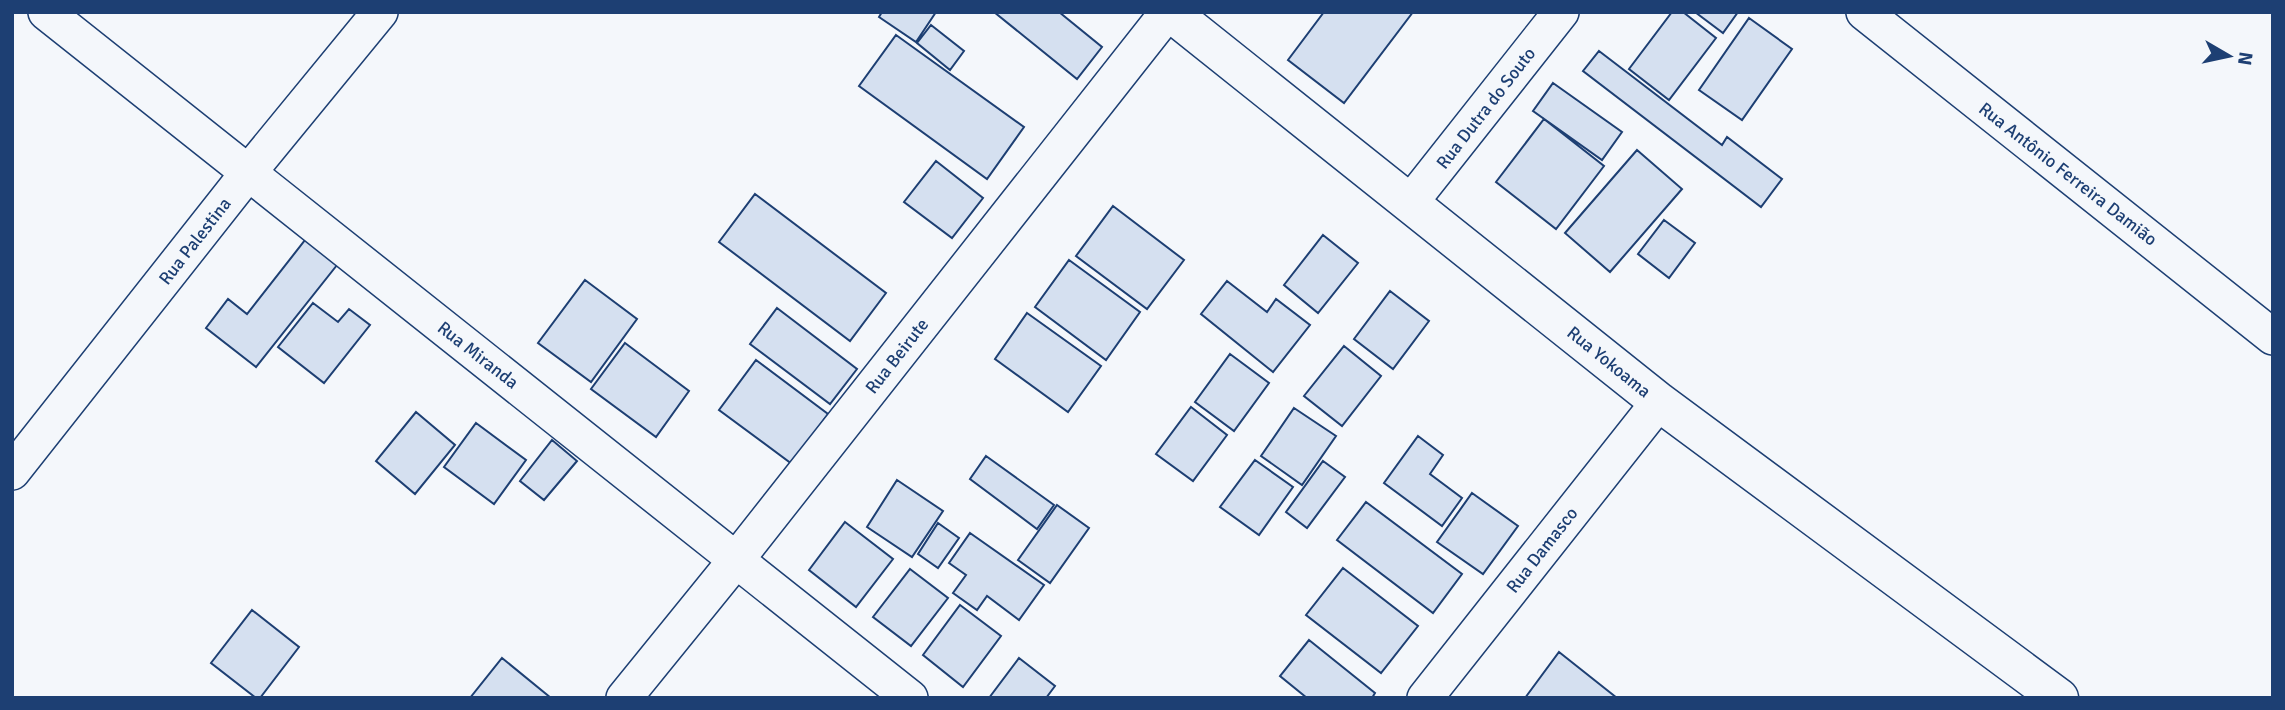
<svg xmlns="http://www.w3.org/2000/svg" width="2285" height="710" font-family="Signika,sans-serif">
	<rect width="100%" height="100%" fill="#f4f7fb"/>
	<!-- building -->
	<path fill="#d5e0f0" stroke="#1d3f73" stroke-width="2" d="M882 12H936L916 42 879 17Z
		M994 12H1059L1102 47 1077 79Z
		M1324 12H1413L1344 103 1288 60Z
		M1672 12H1683L1716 38 1669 100 1629 69Z
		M1695 12H1738L1723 33Z
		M1749 18 1792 49 1742 120 1699 90Z
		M931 25 964 51 950 70 917 43Z
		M896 35 1024 127 987 179 859 86Z
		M1599 51 1722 145 1727 137 1782 179 1761 207 1583 71Z
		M1553 83 1622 132 1602 160 1533 111Z
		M1544 119 1604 166 1556 229 1496 182Z
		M1637 150 1682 189 1610 272 1565 233Z
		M936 161 983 198 952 238 904 202Z
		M755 194 886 293 850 341 719 242Z
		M1113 206 1184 260 1147 309 1076 256Z
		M1664 220 1695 243 1669 278 1638 254Z
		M309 235 341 260 256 367 206 328 228 299 247 314Z
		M1323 235 1358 263 1318 313 1284 285Z
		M1069 260 1140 312 1106 360 1035 307Z
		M585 280 637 319 591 382 538 343Z
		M1227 281 1267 312 1276 299 1310 325 1273 372 1201 314Z
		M1390 291 1429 321 1393 369 1354 339Z
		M313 303 338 322 349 309 370 325 324 383 278 347Z
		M777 308 857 369 830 404 750 344Z
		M1027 313 1101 366 1068 412 995 359Z
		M625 343 689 391 656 437 591 389Z
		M1344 346 1381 376 1342 426 1304 396Z
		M1230 354 1269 383 1234 431 1195 402Z
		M756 360 828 414 792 464 719 410Z
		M1191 407 1227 435 1193 481 1156 454Z
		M1294 408 1336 436 1302 485 1261 456Z
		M416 412 455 445 415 494 376 461Z
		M476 423 526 460 494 504 444 467Z
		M1418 436 1443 455 1430 474 1462 498 1442 526 1384 483Z
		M552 440 577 461 544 500 520 481Z
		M986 456 1054 505 1037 529 970 479Z
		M1255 460 1293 487 1259 535 1220 507Z
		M1323 461 1345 477 1307 528 1286 512Z
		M897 480 943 511 912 557 867 527Z
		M1472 493 1518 526 1483 574 1437 542Z
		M1366 502 1462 574 1433 613 1337 540Z
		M1057 505 1089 528 1050 583 1018 560Z
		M845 522 893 559 856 607 809 570Z
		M938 523 959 538 938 568 918 554Z
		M970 533 1044 585 1019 620 987 596 977 610 953 593 966 575 949 563Z
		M1343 568 1418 626 1381 673 1306 615Z
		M910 569 948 598 911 646 873 617Z
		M960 605 1001 636 963 687 923 655Z
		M252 610 299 647 260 698H256L211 663Z
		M1309 640 1375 693 1372 698H1307L1280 676Z
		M1559 652 1617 698H1525Z
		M502 658 551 698H470Z
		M1019 658 1055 686 1046 698H989Z"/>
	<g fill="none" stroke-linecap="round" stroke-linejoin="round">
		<defs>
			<path id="minor" d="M46 12 910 698
				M1864 12 2273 337
				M1410 203 1561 12
				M12 472 248 173 380 12
				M624 698 736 560 1168 12
				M1425 698 1659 402"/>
			<path id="tertiary" d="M1170 12 1659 402 2059 698"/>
		</defs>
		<!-- minor casing -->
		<use href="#minor" stroke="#1d3f73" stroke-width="38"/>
		<!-- tertiary casing -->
		<use href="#tertiary" stroke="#1d3f73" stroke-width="41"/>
		<!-- minor -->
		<use href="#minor" stroke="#f4f7fb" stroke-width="35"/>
		<!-- tertiary -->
		<use href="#tertiary" stroke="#f4f7fb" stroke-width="38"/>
	</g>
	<g text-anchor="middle" stroke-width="5" stroke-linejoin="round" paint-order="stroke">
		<!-- street labels -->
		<g font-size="18" fill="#1d3f73" stroke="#f4f7fb">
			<text transform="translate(1486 108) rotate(-52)" y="6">Rua Dutra do Souto</text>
			<text transform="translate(2068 174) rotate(38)" y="6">Rua Antônio Ferreira Damião</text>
			<text transform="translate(195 241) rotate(-52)" y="6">Rua Palestina</text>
			<text transform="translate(478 355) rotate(38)" y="6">Rua Miranda</text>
			<text transform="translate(897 356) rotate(-52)" y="6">Rua Beirute</text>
			<text transform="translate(1609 362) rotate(39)" y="6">Rua Yokoama</text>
			<text transform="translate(1542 550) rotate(-52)" y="6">Rua Damasco</text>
		</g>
	</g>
	<!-- border -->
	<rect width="2285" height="710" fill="none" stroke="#1d3f73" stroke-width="28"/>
	<!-- north arrow -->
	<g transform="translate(2229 56) rotate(99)" stroke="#f4f7fb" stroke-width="5" paint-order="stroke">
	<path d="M0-5L12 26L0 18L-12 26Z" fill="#1d3f73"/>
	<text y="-10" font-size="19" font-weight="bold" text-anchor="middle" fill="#1d3f73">N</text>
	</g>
</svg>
